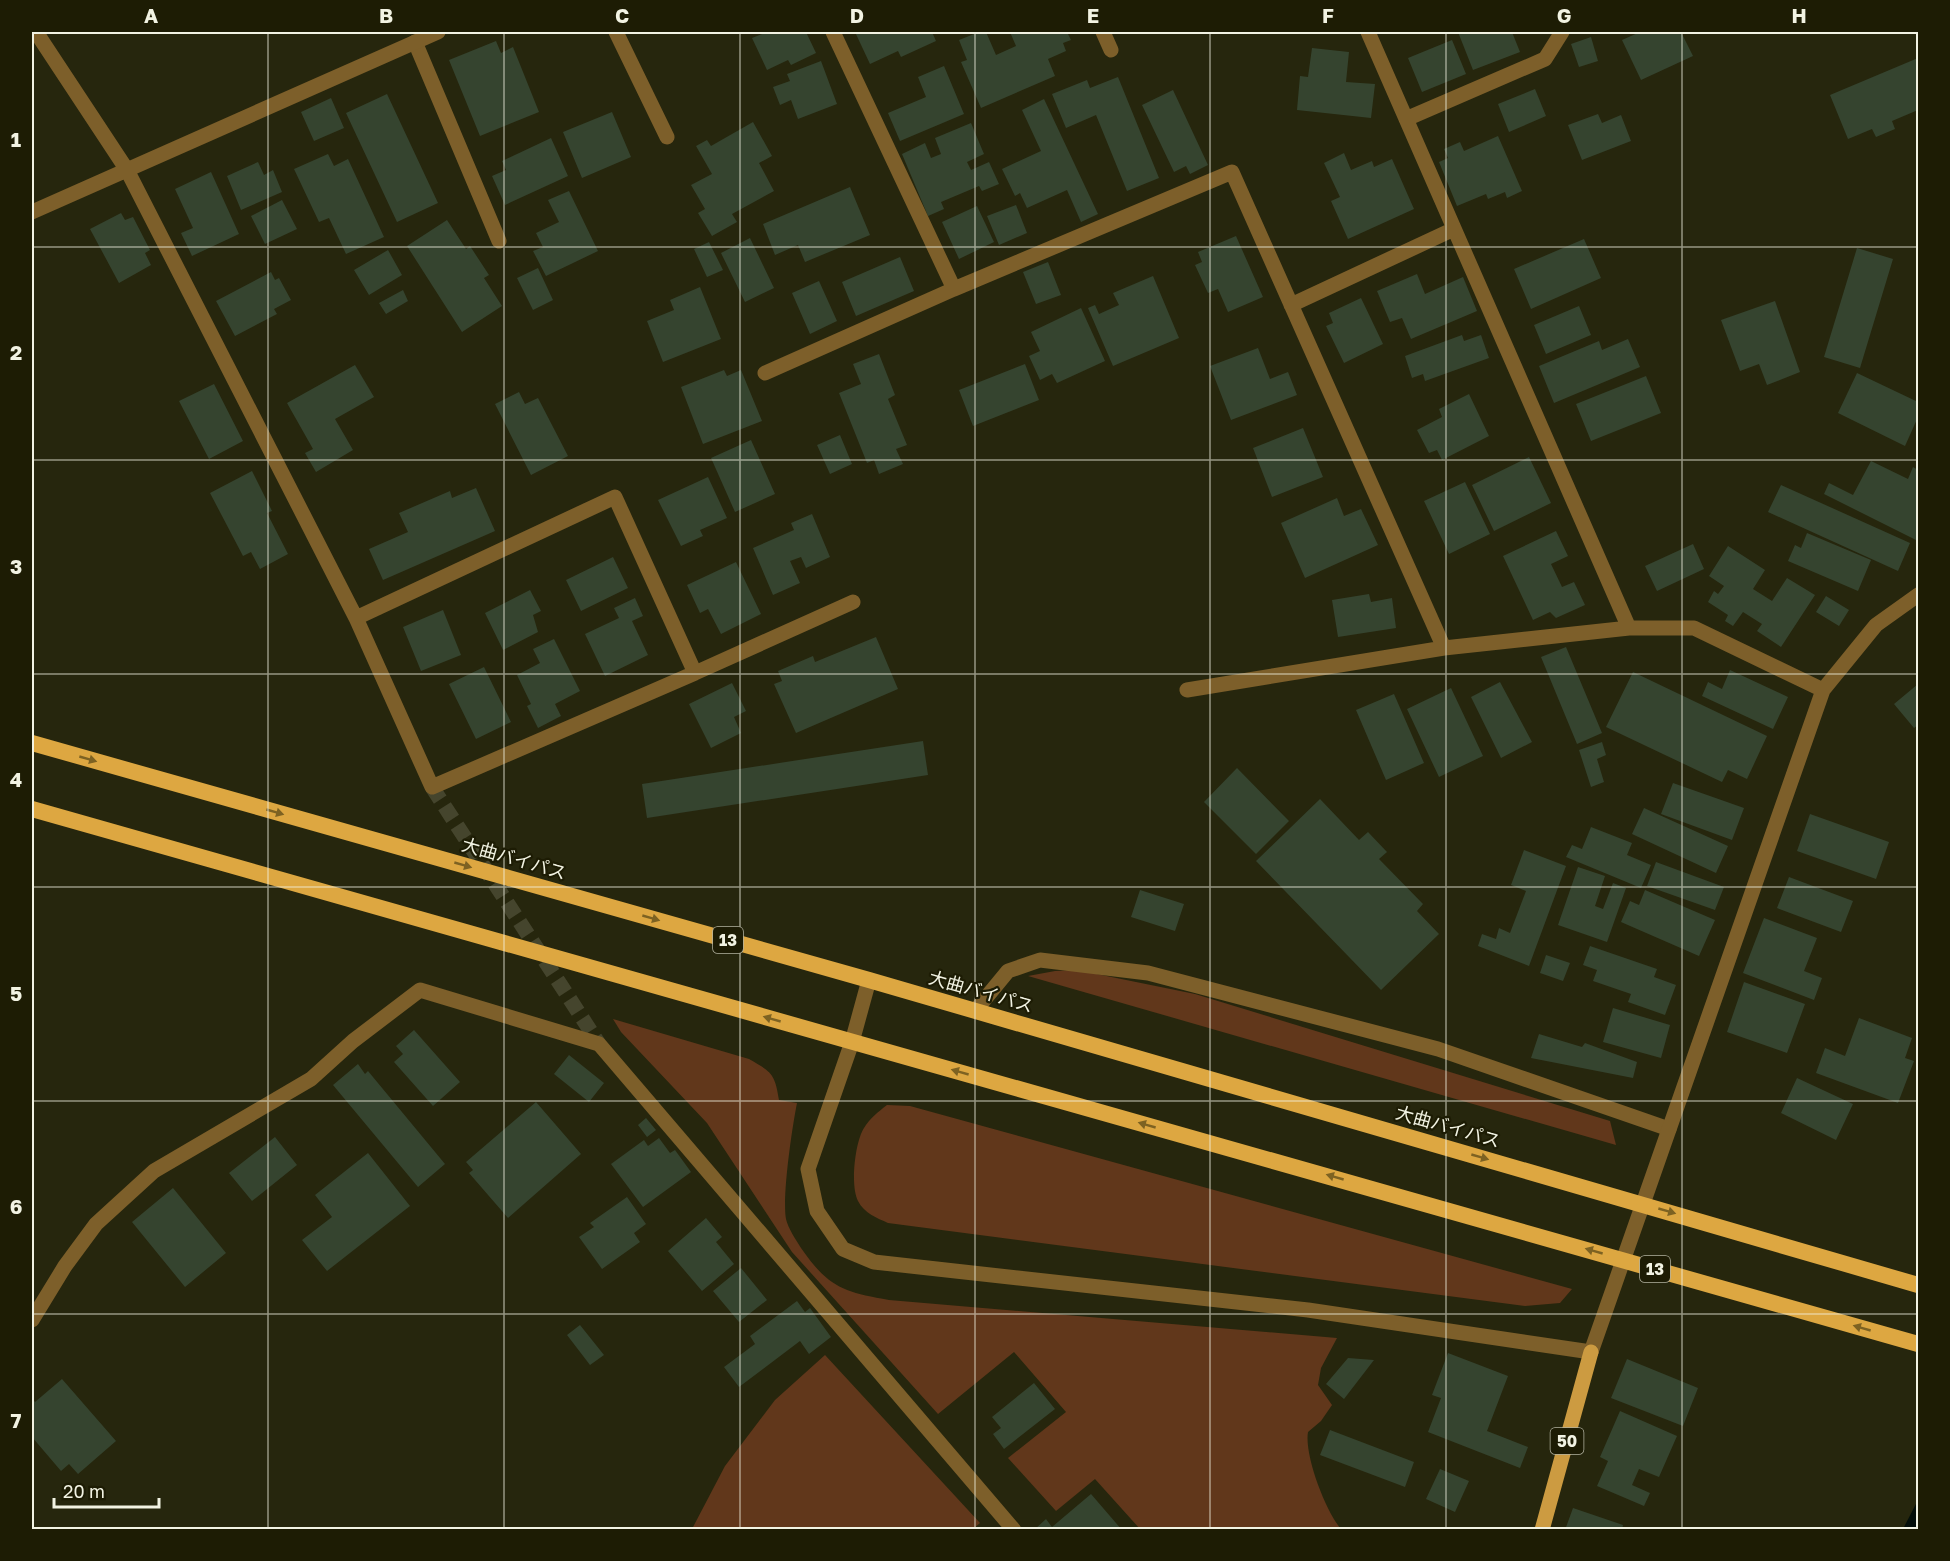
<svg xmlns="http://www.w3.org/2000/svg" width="1950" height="1561" font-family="'Golos Text','Noto Sans JP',sans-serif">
	<rect width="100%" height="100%" fill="#26260d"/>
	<!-- green -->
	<path fill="#61371b" d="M1077 970 1195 994 1610 1121 1616 1145 1028 976 1055 971Z
		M613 1019 749 1059C772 1072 775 1074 779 1100L797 1103C792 1128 782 1197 786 1219 788 1228 796 1240 801 1248 828 1287 843 1292 889 1300L1337 1338 1321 1368 1318 1385 1332 1405 1321 1421 1308 1432C1304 1455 1326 1512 1341 1529H1140L1095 1479 1056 1511 1008 1458 1066 1412 1014 1352 938 1414 792 1252 707 1123 621 1032Z
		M887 1105 910 1106 1572 1289 1560 1303 1525 1306 888 1223C877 1218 864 1213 858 1201 850 1186 855 1142 864 1128 870 1118 878 1112 887 1105Z
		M825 1355 980 1523 973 1529H692L725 1466 775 1400Z"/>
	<!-- water -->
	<path fill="#030e09" d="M1918 1500V1529H1903Z"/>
	<!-- building -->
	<path fill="#35442f" d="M767 32H806L816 53 791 65 788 60 767 70 752 38Z
		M855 32H932L936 41 901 57 898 51 870 64Z
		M979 32H986L996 55 1016 46 1010 32H1067L1071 40 1063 43 1066 51 1048 59 1055 76 981 108 961 62 967 60 959 40Z
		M1458 32H1512L1520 52 1473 70Z
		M1640 32H1681L1693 56 1641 80 1622 40Z
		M1591 37 1598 61 1579 67 1571 44Z
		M1452 40 1466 74 1422 92 1408 58Z
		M496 41 501 53 513 47 539 112 480 136 449 60Z
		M1312 48 1349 52 1346 82 1375 84 1371 118 1297 110 1300 76 1308 77Z
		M1918 58V110L1892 121 1895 129 1876 137 1872 129 1848 139 1830 95Z
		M821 61 837 104 798 119 791 100 780 105 773 87 790 81 787 74Z
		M944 66 964 114 900 141 888 113 926 97 918 77Z
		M1118 77 1159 178 1127 191 1096 115 1066 128 1052 94 1087 80 1090 88Z
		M1535 89 1546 116 1509 132 1498 104Z
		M1173 90 1208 165 1190 174 1186 166 1174 172 1142 105Z
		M387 94 438 203 397 222 346 113Z
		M331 98 344 128 314 141 301 112Z
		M1044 99 1098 214 1081 222 1067 190 1027 208 1020 193 1015 196 1002 169 1041 151 1022 110Z
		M612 112 631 157 582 178 563 132Z
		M1598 114 1602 123 1621 115 1631 141 1582 160 1568 125Z
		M753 122 772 156 759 163 774 191 732 214 737 222 712 236 698 213 705 209 691 185 712 174 696 146 707 140 711 146Z
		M971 123 984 154 967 162 971 170 989 162 999 184 982 191 979 186 941 202 944 209 928 216 902 154 925 143 931 158 941 154 935 138Z
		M1498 136 1522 191 1507 198 1505 192 1488 199 1486 194 1457 206 1439 162 1448 158 1444 149 1460 142 1464 151Z
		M551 138 568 176 505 205 492 176 506 170 502 161Z
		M1344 153 1351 170 1372 161 1374 167 1392 159 1414 209 1348 239 1331 201 1340 197 1324 163Z
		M328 154 334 166 348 159 384 237 346 254 329 218 319 222 294 169Z
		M258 162 264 175 273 170 282 192 241 210 227 176Z
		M211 172 239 234 192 256 181 233 193 228 175 189Z
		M850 187 870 235 805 262 798 245 775 255 763 224Z
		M569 191 598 251 546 276 533 251 543 247 536 233 559 222 548 200Z
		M282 200 297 229 265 244 251 216Z
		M1016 205 1027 233 999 245 987 216Z
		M977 206 994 242 959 259 942 222Z
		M121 213 125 220 133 217 150 250 145 253 151 265 119 283 90 229Z
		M447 220 466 249 470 246 489 275 484 278 502 306 462 332 407 246Z
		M1236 236 1263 297 1228 312 1218 289 1208 293 1195 265 1202 262 1198 252Z
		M750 238 774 288 745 302 721 253Z
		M1584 239 1601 278 1531 309 1514 269Z
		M709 242 723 270 707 277 694 249Z
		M1857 248 1893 259 1860 368 1824 357Z
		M388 250 402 275 369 295 354 270Z
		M900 257 914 291 856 316 842 282Z
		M1048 262 1061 295 1036 304 1023 272Z
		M538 268 553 300 533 310 517 278Z
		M271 272 275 280 279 278 291 300 274 309 277 314 235 336 216 301Z
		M1417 274 1425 294 1463 277 1477 311 1411 339 1402 318 1390 322 1377 291Z
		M1153 276 1179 338 1113 366 1088 308 1095 305 1099 314 1119 305 1113 293Z
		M819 281 837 321 810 334 792 293Z
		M700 287 721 339 663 362 647 321 674 310 670 300Z
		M403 290 408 301 386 314 379 303Z
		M1361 298 1383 344 1344 363 1326 326 1333 323 1329 313Z
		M1775 301 1800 372 1767 385 1759 364 1740 371 1721 320Z
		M1579 306 1591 335 1546 354 1534 325Z
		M1081 308 1105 361 1057 383 1052 374 1040 380 1029 356 1040 351 1031 332Z
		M1462 335 1464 341 1481 335 1489 358 1425 381 1423 374 1412 378 1405 356Z
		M1628 339 1640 367 1554 403 1539 366 1599 341 1602 350Z
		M1258 348 1270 379 1288 372 1297 395 1231 420 1210 366Z
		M879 354 895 395 888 399 907 445 896 449 903 464 879 474 874 460 867 463 839 393 861 384 853 364Z
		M1025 364 1039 400 973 426 959 390Z
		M355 365 374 397 335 419 353 450 316 472 305 453 313 449 287 403Z
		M724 370 727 376 741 370 762 421 703 444 681 387Z
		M1857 373 1918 402V417L1905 446 1838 413Z
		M1646 376 1661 413 1591 441 1576 404Z
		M214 384 243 441 209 459 179 401Z
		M519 392 525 404 538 398 568 456 531 475 495 404Z
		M1469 394 1489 436 1442 460 1437 450 1429 453 1417 430 1442 417 1439 409Z
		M1303 428 1323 477 1272 497 1253 448Z
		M840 435 852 464 830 474 817 445Z
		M751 440 775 494 735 512 711 458Z
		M1529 457 1551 503 1494 531 1472 485Z
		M1871 461 1908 479 1913 467 1918 470V541L1824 494 1829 483 1853 495Z
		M252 471 272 511 267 513 288 554 260 569 251 552 243 556 210 493Z
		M708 477 727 518 700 530 703 536 681 546 658 500Z
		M1465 482 1490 534 1449 554 1424 501Z
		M1781 485 1910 543 1898 571 1768 512Z
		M476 488 495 531 383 580 369 549 408 532 399 513 450 491 452 498Z
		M1337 498 1344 516 1361 509 1378 545 1305 578 1281 523Z
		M812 514 830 557 806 568 801 557 790 561 800 583 773 595 753 548 794 530 791 523Z
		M1556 531 1568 556 1551 564 1562 587 1574 582 1585 605 1556 618 1550 612 1533 620 1503 556Z
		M1807 533 1871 560 1858 591 1788 561 1795 545 1801 548Z
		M1693 544 1704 569 1657 591 1645 566Z
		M1728 546 1765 570 1753 589 1772 601 1787 578 1815 595 1781 647 1757 631 1762 624 1743 612 1733 626 1725 621 1728 615 1708 602 1714 591 1718 594 1724 586 1709 576Z
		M613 557 628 588 581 611 566 580Z
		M736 562 761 614 721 634 708 609 700 613 687 585Z
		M530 590 541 611 533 615 538 632 503 650 485 613Z
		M1369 594 1371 602 1392 598 1396 628 1338 637 1332 600Z
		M1826 596 1849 610 1839 626 1816 612Z
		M635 598 643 616 632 621 648 655 605 676 585 634 619 618 614 608Z
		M443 610 461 655 421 671 403 627Z
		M876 637 898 689 796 733 774 684 782 681 778 671 813 656 815 662Z
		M554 639 580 691 555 704 561 716 538 728 527 706 531 704 517 675 540 663 533 649Z
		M1566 647 1602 733 1577 744 1541 657Z
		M484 667 511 722 476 739 449 684Z
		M1730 670 1788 697 1773 729 1702 696 1708 682 1722 689Z
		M1633 672 1767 736 1747 779 1728 770 1722 782 1606 727Z
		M1500 682 1532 742 1501 758 1471 697Z
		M732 683 746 711 734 717 741 733 711 748 689 704Z
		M1918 684V725L1914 728 1894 704Z
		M1451 688 1483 756 1439 777 1407 709Z
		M1394 694 1424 763 1386 780 1356 710Z
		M923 741 928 775 647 818 642 784Z
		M1602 742 1606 755 1597 759 1604 782 1591 787 1579 750Z
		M1237 768 1289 821 1256 854 1204 802Z
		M1673 783 1744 808 1732 840 1661 814Z
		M1320 799 1359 840 1368 832 1387 852 1379 859 1423 904 1417 911 1439 934 1381 990 1256 861Z
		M1644 808 1728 846 1716 873 1632 834Z
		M1810 814 1889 842 1876 879 1797 851Z
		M1591 827 1632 843 1627 855 1651 865 1641 888 1566 857 1572 845 1582 849Z
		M1524 850 1566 866 1529 966 1478 946 1482 934 1496 939 1499 928 1510 933 1526 891 1511 885Z
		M1656 862 1724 887 1715 910 1647 886Z
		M1578 867 1605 876 1595 906 1603 909 1613 883 1626 888 1607 942 1558 925Z
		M1789 877 1853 901 1841 932 1777 908Z
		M1140 890 1184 904 1175 931 1131 917Z
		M1645 890 1715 920 1699 956 1621 922 1630 901 1639 905Z
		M1764 918 1817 938 1804 971 1822 978 1814 1000 1743 973Z
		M1590 946 1657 969 1654 977 1676 985 1665 1015 1628 1002 1631 994 1593 981 1597 970 1583 965Z
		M1546 955 1570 963 1563 981 1540 973Z
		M1744 982 1805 1004 1787 1053 1727 1032Z
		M1613 1008 1670 1025 1661 1058 1603 1042Z
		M1859 1018 1912 1038 1905 1058 1914 1061 1898 1103 1816 1073 1825 1048 1845 1056Z
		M414 1030 460 1082 433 1106 394 1062 403 1054 396 1046Z
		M1539 1034 1582 1047 1585 1043 1637 1062 1633 1078 1531 1058Z
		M569 1055 604 1083 589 1102 554 1074Z
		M358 1064 365 1074 368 1071 445 1164 418 1187 333 1085Z
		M1797 1078 1853 1104 1836 1140 1781 1113Z
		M536 1102 581 1154 508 1218 469 1173 473 1170 466 1162Z
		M646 1118 656 1130 647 1137 638 1125Z
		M275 1137 297 1165 252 1201 229 1173Z
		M659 1138 670 1153 675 1150 691 1172 643 1207 611 1164 644 1140 648 1146Z
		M368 1153 410 1206 327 1271 302 1240 332 1217 315 1195Z
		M173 1188 226 1253 185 1287 132 1222Z
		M627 1197 646 1224 634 1233 640 1242 602 1269 579 1237 594 1227 590 1223Z
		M706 1218 722 1237 716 1242 734 1264 702 1291 668 1251Z
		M741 1268 767 1300 739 1322 713 1291Z
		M797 1301 805 1312 810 1308 831 1337 809 1354 800 1341 739 1387 724 1367 755 1344 750 1336Z
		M580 1325 604 1355 590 1365 567 1335Z
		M1448 1353 1508 1376 1487 1431 1528 1447 1520 1468 1428 1432 1441 1398 1432 1395Z
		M1348 1358 1374 1360 1344 1399 1326 1384Z
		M1627 1359 1698 1388 1683 1426 1611 1398Z
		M62 1379 116 1441 78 1474 69 1464 61 1471 32 1437V1398L35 1402Z
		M1034 1383 1055 1409 1004 1449 993 1434 1001 1428 992 1417Z
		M1620 1411 1677 1436 1659 1477 1639 1469 1632 1485 1650 1493 1644 1506 1597 1486 1608 1461 1600 1457Z
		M1330 1430 1414 1462 1405 1487 1320 1455Z
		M1440 1469 1469 1481 1455 1512 1426 1499Z
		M1091 1494 1122 1530H1034L1046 1519 1052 1527Z
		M1573 1508 1623 1525 1622 1530H1565Z"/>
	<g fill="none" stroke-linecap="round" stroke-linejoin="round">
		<!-- minor-tunnel -->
		<path stroke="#45452d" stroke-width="15" stroke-dasharray="15 8" stroke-linecap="butt" d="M432 787 599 1044"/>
		<!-- service -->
		<path stroke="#7d5f2a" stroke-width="15" d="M616 32 667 137
			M415 42 499 241
			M975 1011 1008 971 1040 960 1148 973 1438 1049 1669 1129"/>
		<!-- minor -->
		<path stroke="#7d5f2a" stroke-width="15" d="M36 32 127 170 356 618 432 787 695 673 615 497 356 618
			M1103 32 1111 50
			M1368 32 1629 628
			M1406 119 1545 59 1562 32
			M32 212 438 32
			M954 289 1232 172 1444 648
			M1291 305 1454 229
			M765 373 954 289 833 32
			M695 673 853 602
			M1187 690 1444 648 1629 628H1694L1823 690
			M32 1320 65 1266 96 1224 154 1171 311 1079 353 1041 420 990 599 1044 1014 1530
			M1591 1352 1823 690 1876 625 1918 595"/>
		<!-- tertiary -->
		<path stroke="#7d5f2a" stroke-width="15" d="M869 980 852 1042 808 1169 817 1211 843 1249 874 1262 1308 1310 1591 1352"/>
		<!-- primary -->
		<path stroke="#cc9b41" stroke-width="15" d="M1542 1530 1591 1352"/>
		<!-- trunk -->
		<path stroke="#dda741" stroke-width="16" d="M32 743 869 980 1918 1285
			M32 809 1918 1344"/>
	</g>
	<!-- one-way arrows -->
	<defs><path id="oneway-solid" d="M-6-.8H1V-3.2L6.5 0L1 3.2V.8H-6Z" transform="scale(1.5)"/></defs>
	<g fill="#7d6222">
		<use href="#oneway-solid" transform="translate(88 759) rotate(16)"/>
		<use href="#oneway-solid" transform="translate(275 812) rotate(16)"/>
		<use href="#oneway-solid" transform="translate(463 865) rotate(16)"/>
		<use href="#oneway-solid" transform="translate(651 918) rotate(16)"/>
		<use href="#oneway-solid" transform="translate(772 1019) rotate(-164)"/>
		<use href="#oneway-solid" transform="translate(960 1072) rotate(-164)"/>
		<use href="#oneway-solid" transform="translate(1147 1125) rotate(-164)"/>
		<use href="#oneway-solid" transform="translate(1480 1157) rotate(16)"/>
		<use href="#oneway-solid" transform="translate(1335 1177) rotate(-164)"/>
		<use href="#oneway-solid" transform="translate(1667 1211) rotate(16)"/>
		<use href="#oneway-solid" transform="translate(1594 1251) rotate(-164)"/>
		<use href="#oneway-solid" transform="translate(1862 1328) rotate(-164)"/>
	</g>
	<!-- grid -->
	<path fill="none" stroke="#f2f3e3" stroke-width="1.5" stroke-opacity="0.55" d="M268 32V1530M504 32V1530M740 32V1530M975 32V1530M1210 32V1530M1446 32V1530M1682 32V1530M32 247H1918M32 460H1918M32 674H1918M32 887H1918M32 1101H1918M32 1314H1918"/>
	<g text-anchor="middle" stroke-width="4.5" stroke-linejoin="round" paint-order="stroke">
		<!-- shield labels -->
		<g fill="#1d1c04" stroke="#b2b2a0" stroke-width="1.5">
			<rect x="713" y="927" width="30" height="26" rx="4.5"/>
			<rect x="1640" y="1256" width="30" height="26" rx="4.5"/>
			<rect x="1550.5" y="1428" width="33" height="26" rx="4.5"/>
		</g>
		<g font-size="16" font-weight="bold" fill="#f2f3e3">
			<text x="728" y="946">13</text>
			<text x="1655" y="1275">13</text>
			<text x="1567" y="1447">50</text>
		</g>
		<!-- street labels -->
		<g font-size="18" fill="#f2f3e3" stroke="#1d1c04">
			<text transform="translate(514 859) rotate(16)" y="6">大曲バイパス</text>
			<text transform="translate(981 992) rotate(16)" y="6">大曲バイパス</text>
			<text transform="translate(1448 1127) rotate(16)" y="6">大曲バイパス</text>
		</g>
	</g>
	<!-- border -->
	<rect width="1950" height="1561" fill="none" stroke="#1d1c04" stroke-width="66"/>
	<!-- scale -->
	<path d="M54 1498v9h105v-9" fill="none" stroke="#f2f3e3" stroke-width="3"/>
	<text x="63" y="1498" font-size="18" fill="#f2f3e3" stroke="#1d1c04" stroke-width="4.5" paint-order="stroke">20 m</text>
	<rect x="33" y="33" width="1884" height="1495" fill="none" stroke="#f2f3e3" stroke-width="2"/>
	<g font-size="20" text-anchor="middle" font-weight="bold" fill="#f2f3e3">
		<text x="151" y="23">A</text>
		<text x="386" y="23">B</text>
		<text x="622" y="23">C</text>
		<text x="857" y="23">D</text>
		<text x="1093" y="23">E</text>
		<text x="1328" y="23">F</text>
		<text x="1564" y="23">G</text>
		<text x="1799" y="23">H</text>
		<text x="16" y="147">1</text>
		<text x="16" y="360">2</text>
		<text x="16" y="574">3</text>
		<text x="16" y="787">4</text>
		<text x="16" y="1001">5</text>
		<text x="16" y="1214">6</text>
		<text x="16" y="1428">7</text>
	</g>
</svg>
